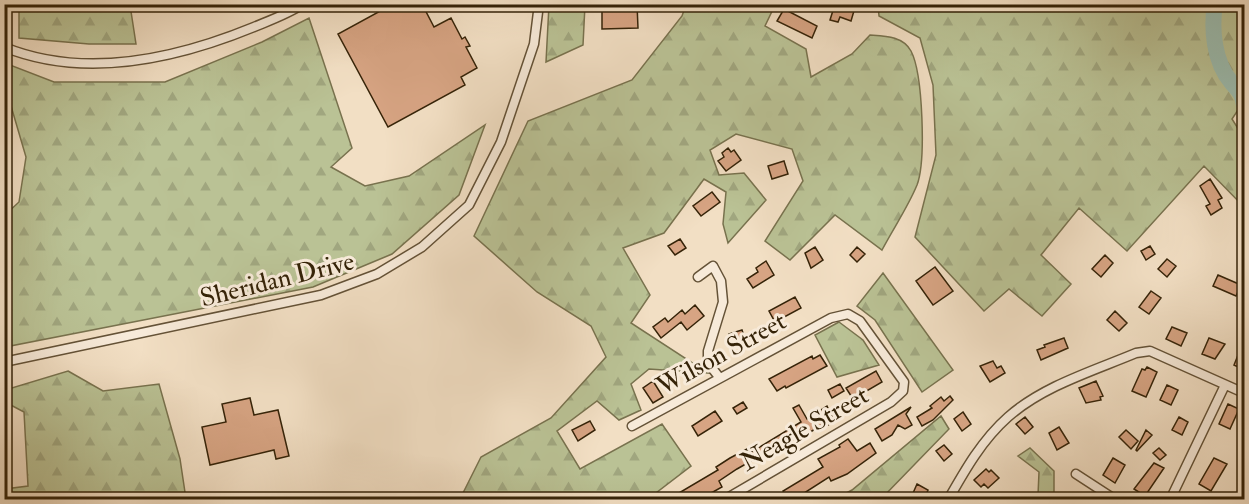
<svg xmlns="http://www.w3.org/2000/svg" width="1249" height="504" font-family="'IM FELL Double Pica',serif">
	<defs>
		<pattern id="forest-firs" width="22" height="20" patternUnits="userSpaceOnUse" patternTransform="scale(1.5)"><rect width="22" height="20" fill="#bac295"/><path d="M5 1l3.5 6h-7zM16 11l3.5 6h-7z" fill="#a0a67f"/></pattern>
	</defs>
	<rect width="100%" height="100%" fill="#f2dfc4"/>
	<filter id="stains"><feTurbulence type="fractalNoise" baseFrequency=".00333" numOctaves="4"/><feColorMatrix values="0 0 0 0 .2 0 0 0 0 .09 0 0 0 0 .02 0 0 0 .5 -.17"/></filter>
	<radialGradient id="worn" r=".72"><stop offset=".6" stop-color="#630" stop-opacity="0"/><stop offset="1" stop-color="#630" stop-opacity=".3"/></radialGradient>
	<!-- forest -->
	<path fill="url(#forest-firs)" stroke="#78724e" stroke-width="1.5" d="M19 5H130L136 44H89L19 38Z
		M549 5H585L583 45 546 62Z
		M686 5H775L765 26 806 49 811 77 852 54 870 35C885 36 903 36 911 51 923 74 926 161 917 185 908 207 893 229 882 250L835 215 790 260 765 241 803 181 792 149 736 134 710 150 719 175 744 173 766 200 728 243 723 224 726 192 704 179 664 233 623 248 650 295 631 323 708 373 649 369 631 384 641 410 619 420 597 401 557 431 580 469 662 424 691 466 648 499H460L481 457 551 418 606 357 591 326 537 292 474 236 528 121 632 80 682 16Z
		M878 5H1242L1244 12V101L1232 119 1244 138V207L1204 166 1127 251 1079 208 1041 255 1071 284 1042 316 1009 289 984 311 915 237 936 155 933 85 920 38 879 16Z
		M309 18 352 148 331 167 365 186 409 176 485 125 459 195 392 254 313 287 5 347V215L19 202 26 157 11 106 5 105V63L54 82H165L262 42Z
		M883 273 953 370 922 392 875 320 857 306Z
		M839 322 863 340 879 365 837 377 815 335Z
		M68 371 103 391 159 384 180 459 186 499H5V489L28 486 24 412 5 402V390Z
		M941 416 949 429 881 499H835L852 490Z
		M1030 448 1054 471V499H1035L1038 495 1039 472 1018 456Z"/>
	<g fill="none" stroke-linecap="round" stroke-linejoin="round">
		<!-- river -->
		<path stroke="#9cbdb0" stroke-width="16" d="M1215 4C1211 29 1214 62 1231 82 1238 91 1242 92 1244 105"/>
	</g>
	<!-- building -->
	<path fill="#d7a483" stroke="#352308" stroke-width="1.5" d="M393 4H422L434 27 451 18 462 39 465 37 470 46 466 47 477 68 461 77 465 85 388 127 338 34Z
		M602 4H637L638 28 602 29Z
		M835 4H856L851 21 840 17 838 22 830 20Z
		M784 9 817 26 812 38 777 21Z
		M728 148 731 152 734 150 741 160 726 171 718 161 724 157 722 153Z
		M784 161 788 174 772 179 768 166Z
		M1210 179 1222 198 1218 200 1222 208 1211 215 1206 206 1210 204 1200 186Z
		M712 192 720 202 701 216 693 206Z
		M680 239 686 248 675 255 668 246Z
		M1150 246 1155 254 1146 260 1141 251Z
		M815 247 823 260 811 268 805 253Z
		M857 247 865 254 857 262 850 255Z
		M1105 255 1113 263 1101 277 1092 269Z
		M1167 259 1176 266 1167 277 1158 269Z
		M766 261 774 275 753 288 747 279 758 272 756 268Z
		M935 267 953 291 933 305 916 281Z
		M1218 275 1241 285 1236 296 1213 286Z
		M1151 291 1161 298 1149 314 1139 307Z
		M795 297 801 308 775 322 769 311Z
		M695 305 704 316 687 330 681 322 661 338 653 327 665 318 668 322 682 310 685 314Z
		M1115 311 1127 323 1119 331 1107 320Z
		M1172 327 1187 333 1181 346 1166 339Z
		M742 330 746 342 733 346 729 334Z
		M1064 338 1068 348 1041 360 1037 350 1045 347 1044 345Z
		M1209 338 1225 344 1215 359 1202 354Z
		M1244 340H1245V370L1234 365Z
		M820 355 827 366 786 388 785 386 777 391 769 379 812 356 813 359Z
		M993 361 997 368 1001 366 1005 373 990 382 980 366Z
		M1147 367 1157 372 1146 397 1132 391 1142 369 1145 370Z
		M876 371 882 382 853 399 846 388Z
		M653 381 663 397 653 403 643 388Z
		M1096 381 1103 396 1100 397 1101 400 1086 403 1079 388Z
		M840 384 844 391 832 398 828 390Z
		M1167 385 1178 390 1171 405 1160 400Z
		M950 396 953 400 933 420 922 426 917 417 932 408 930 406 941 397 944 401Z
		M250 398 254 415 278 410 289 456 276 459 274 450 210 465 202 427 226 422 222 404Z
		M743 402 747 408 737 414 733 408Z
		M1228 404 1239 409 1230 429 1219 424Z
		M799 405 807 419 827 406 834 421 828 425 825 423 768 458 765 453 737 469 719 481 722 487 713 492 695 500H667L718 470 716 467 730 458 747 449 750 453 801 422 793 408Z
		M911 407 906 414 912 425 905 429 898 425 892 435 882 441 875 429Z
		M715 411 722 421 698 436 692 426Z
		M963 412 971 424 962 431 954 419Z
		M1025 417 1033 427 1025 434 1016 424Z
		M1179 417 1188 422 1182 435 1172 430Z
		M590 421 595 430 578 441 572 430Z
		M1059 427 1069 443 1057 450 1049 433Z
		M1126 430 1138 441 1131 449 1119 437Z
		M1146 430 1152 435 1137 451 1136 450Z
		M848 439 857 451 870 443 876 453 847 474 831 481 829 477 801 495 804 500H788L783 491 823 467 818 459 840 447 839 445Z
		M944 445 952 454 944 461 936 451Z
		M1159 448 1166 455 1160 460 1153 453Z
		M1113 458 1125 465 1115 483 1103 475Z
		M1214 458 1227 464 1211 491 1199 484Z
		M1154 463 1164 468 1145 496 1134 489Z
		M986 469 989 472 991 470 999 478 988 488 984 484 981 487 974 480Z
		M917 484 928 490 924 500H910Z"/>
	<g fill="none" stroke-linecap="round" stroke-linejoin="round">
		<defs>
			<path id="minor" d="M4 47C85 80 176 59 254 27 271 20 288 14 303 4
				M698 277 713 266 721 281 723 302 708 351V363L719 377
				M4 362 321 295 377 274 422 247 469 205 501 142 534 44 539 4
				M632 426 831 318 848 314 860 321 904 382 903 391 891 402 724 500
				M1076 474 1116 500
				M948 500C965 470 982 440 1008 417 1043 386 1093 371 1136 353L1150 351 1244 393
				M1170 500 1225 385"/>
		</defs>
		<!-- minor casing -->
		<use href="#minor" stroke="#645237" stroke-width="11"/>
		<!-- minor -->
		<use href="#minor" stroke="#f7ead9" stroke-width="8"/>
	</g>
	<g text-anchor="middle" stroke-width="6" stroke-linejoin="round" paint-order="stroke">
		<!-- street labels -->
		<g font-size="26" fill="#352308" stroke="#f7ead9">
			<text transform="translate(277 279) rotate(-14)" y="9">Sheridan Drive</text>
			<text transform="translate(721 353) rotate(-29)" y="9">Wilson Street</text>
			<text transform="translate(804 428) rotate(-30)" y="9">Neagle Street</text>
		</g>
	</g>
	<!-- margin -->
	<rect width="1249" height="504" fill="none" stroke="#f2dfc4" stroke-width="24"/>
	<rect x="6" y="6" width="1237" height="492" fill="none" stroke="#352308" stroke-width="3"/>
	<rect x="12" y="12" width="1225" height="480" fill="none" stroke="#352308" stroke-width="1.5"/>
	<rect width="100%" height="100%" filter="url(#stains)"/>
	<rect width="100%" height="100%" fill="url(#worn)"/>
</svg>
